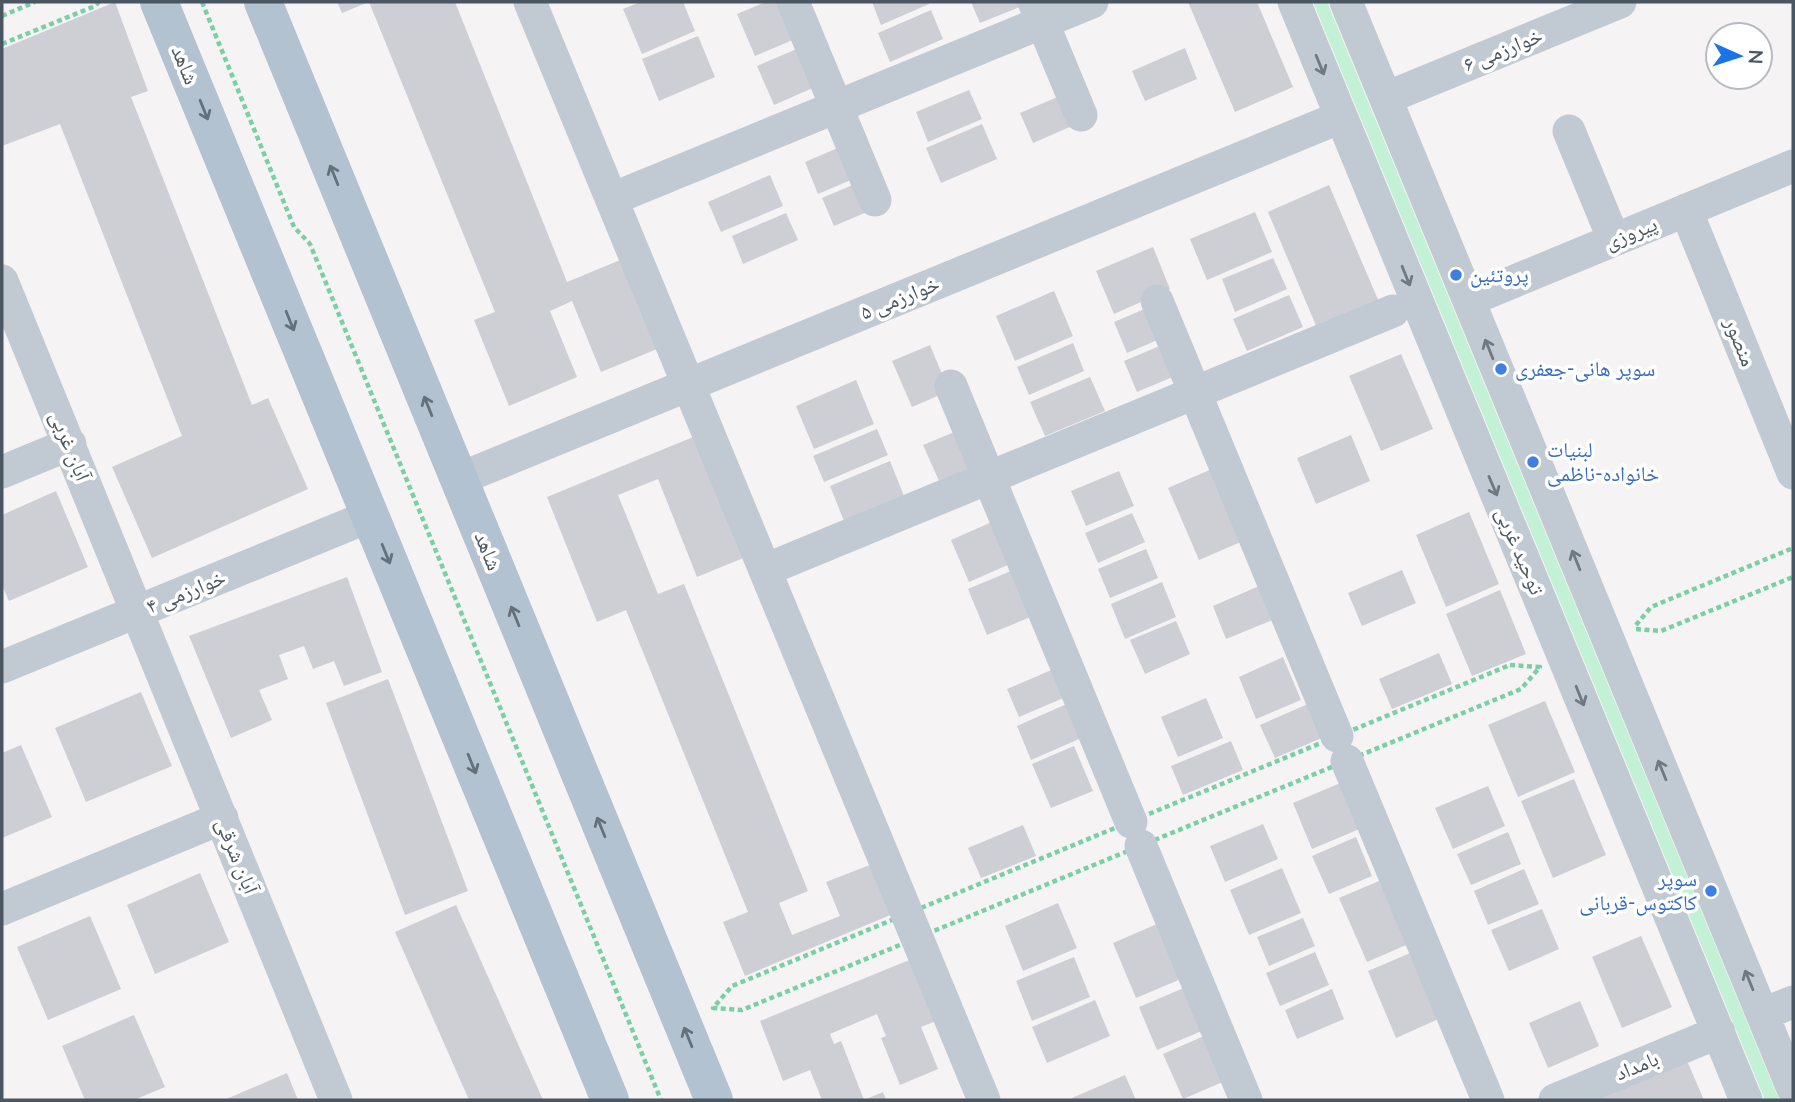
<svg xmlns="http://www.w3.org/2000/svg" width="1795" height="1102" font-family="Lato,'Noto Naskh Arabic',sans-serif">
	<rect width="100%" height="100%" fill="#f5f3f3"/>
	<!-- green -->
	<path fill="#c3f1d5" d="M1313 2H1327L1779 1100H1765Z"/>
	<!-- building -->
	<path fill="#cdcfd5" d="M115 2 148 91 131 97 252 405 268 398 308 489 152 558 112 467 182 436 60 124 2 146V49Z
		M337 2H369L342 13Z
		M369 2H455L567 282 630 256 667 345 601 372 572 301 550 311 577 377 509 406 474 320 495 312Z
		M640 2H683L695 31 642 54 623 9Z
		M766 2H788L802 36 755 56 737 14Z
		M872 2H928L929 4 881 25Z
		M971 2H1032L980 23Z
		M1188 2H1257L1293 87 1235 112Z
		M931 10 943 39 890 62 878 33Z
		M698 36 715 77 659 101 642 59Z
		M806 45 822 84 774 105 757 66Z
		M1185 48 1197 79 1145 101 1132 71Z
		M969 90 982 119 928 142 916 112Z
		M1067 93 1079 123 1033 143 1020 113Z
		M982 124 997 159 941 183 926 148Z
		M847 144 860 176 818 194 805 162Z
		M770 175 783 206 721 232 708 202Z
		M862 181 874 209 834 226 822 198Z
		M1329 185 1379 302 1317 328 1268 212Z
		M1255 212 1272 252 1207 280 1190 239Z
		M786 213 798 240 743 264 732 236Z
		M1153 247 1170 289 1114 314 1096 271Z
		M1273 258 1287 289 1235 312 1222 279Z
		M1054 291 1073 336 1015 361 996 316Z
		M1289 295 1303 327 1247 351 1233 319Z
		M1154 305 1167 336 1127 353 1114 322Z
		M1169 342 1182 373 1137 392 1124 361Z
		M1073 343 1084 371 1029 395 1017 367Z
		M930 345 949 391 912 407 892 361Z
		M1401 354 1433 429 1381 451 1349 376Z
		M1090 377 1105 411 1045 436 1030 402Z
		M856 380 874 424 814 449 796 406Z
		M964 428 979 464 939 481 923 445Z
		M877 429 888 455 824 482 813 456Z
		M703 433 753 554 697 577 658 479 618 495 658 594 684 584 808 891 779 903 792 935 840 916 826 882 880 861 900 911 745 976 723 922 748 912 626 610 597 622 547 497Z
		M1351 435 1370 481 1316 504 1297 458Z
		M890 461 904 496 844 521 830 486Z
		M1221 465 1250 538 1199 560 1168 488Z
		M1119 471 1134 506 1086 526 1071 491Z
		M56 491 88 567 9 601 2 585V515Z
		M1469 512 1499 584 1446 607 1416 535Z
		M1132 513 1145 542 1098 563 1085 533Z
		M1001 518 1019 560 969 582 951 540Z
		M1146 549 1158 578 1110 598 1098 569Z
		M1018 568 1038 614 987 635 968 589Z
		M1402 570 1416 603 1362 626 1348 593Z
		M347 577 382 672 344 686 334 661 313 669 304 646 279 655 288 679 259 690 272 720 231 738 189 636Z
		M1162 582 1176 617 1125 639 1111 604Z
		M1266 583 1280 617 1226 639 1213 606Z
		M1500 590 1526 654 1472 676 1446 614Z
		M1176 621 1190 654 1145 674 1130 640Z
		M1439 653 1452 684 1392 709 1379 679Z
		M1283 657 1301 700 1256 719 1239 677Z
		M1056 668 1068 696 1019 717 1007 689Z
		M388 679 468 891 405 915 326 703Z
		M141 692 172 766 86 802 55 728Z
		M1206 698 1223 738 1178 757 1161 717Z
		M1317 700 1331 734 1275 758 1260 725Z
		M1545 701 1575 772 1518 797 1488 725Z
		M1071 702 1086 736 1031 760 1017 726Z
		M1231 741 1243 770 1183 795 1171 766Z
		M21 745 52 817 2 838V753Z
		M1074 746 1093 791 1051 808 1032 764Z
		M1350 779 1369 825 1312 849 1293 803Z
		M1574 779 1606 855 1553 878 1521 801Z
		M1488 786 1505 826 1453 849 1435 808Z
		M1263 824 1278 859 1225 882 1210 846Z
		M1023 825 1036 856 981 878 968 848Z
		M1508 832 1521 864 1471 885 1457 854Z
		M1356 837 1372 876 1329 894 1312 856Z
		M1282 868 1301 913 1249 935 1230 890Z
		M1524 869 1539 904 1488 925 1474 891Z
		M200 873 229 942 155 974 127 905Z
		M1386 878 1413 942 1367 962 1339 898Z
		M1058 903 1077 948 1023 971 1005 926Z
		M456 905 543 1100H469L395 932Z
		M1542 909 1559 949 1509 971 1491 930Z
		M90 916 121 989 48 1020 17 947Z
		M1303 918 1315 946 1269 966 1257 937Z
		M1157 924 1181 979 1136 998 1113 943Z
		M1641 936 1672 1007 1622 1028 1592 957Z
		M1415 951 1443 1017 1396 1038 1368 971Z
		M1315 952 1329 985 1280 1006 1266 973Z
		M919 956 939 1020 921 1027 938 1069 900 1085 881 1038 886 1036 877 1014 830 1034 834 1044 841 1041 864 1100 883 1092 886 1100H822L810 1070 783 1081 760 1021Z
		M1074 957 1090 997 1032 1021 1016 981Z
		M1193 984 1211 1027 1157 1050 1139 1007Z
		M1332 989 1344 1019 1297 1039 1285 1010Z
		M1095 1000 1110 1036 1047 1063 1032 1027Z
		M1580 1001 1599 1046 1548 1068 1529 1023Z
		M134 1015 165 1087 134 1100H85L62 1046Z
		M1213 1032 1232 1078 1183 1099 1163 1054Z
		M1687 1061 1704 1100H1591Z
		M287 1073 298 1100H224Z
		M1125 1075 1136 1100H1073L1072 1098Z"/>
	<g fill="none" stroke-linecap="round" stroke-linejoin="round">
		<!-- path -->
		<path stroke="#7ad0a6" stroke-width="4.5" stroke-dasharray="5 3.5" stroke-linecap="butt" d="M202 2 294 227 310 244 661 1100
			M2 16 35 2
			M2 44 95 6 99 2
			M1636 625 1651 607 1793 548
			M1636 629 1661 631 1793 577
			M1510 665 1540 667 1521 689 742 1010 713 1008 732 986Z"/>
		<!-- minor -->
		<path stroke="#c1cad2" stroke-width="33" d="M530 2 984 1100
			M793 2 875 200
			M1034 2 1081 115
			M1294 2 1746 1100
			M1346 2 1793 1089
			M1386 98 1620 2
			M1569 131 1614 240
			M612 199 1092 2
			M1686 210 1793 473
			M2 281 336 1100
			M1469 300 1793 166
			M1157 301 1337 736
			M951 386 1131 822
			M2 472 70 444
			M459 479 1341 117
			M765 570 1393 311
			M2 667 370 516
			M1347 761 1488 1100
			M1141 846 1246 1100
			M2 909 222 818
			M1763 1014 1793 1002
			M1555 1100 1719 1032"/>
		<!-- major -->
		<path stroke="#b3c2d1" stroke-width="38" d="M159 2 610 1100
			M263 2 714 1100"/>
	</g>
	<!-- one-way arrows -->
	<defs><path id="oneway-shaft" d="M-6 0H5M1.5-3L5.5 0L1.5 3" fill="none" stroke-width="1.6" stroke-linecap="round" stroke-linejoin="round" transform="scale(1.75)"/></defs>
	<g stroke="#6e7983">
		<use href="#oneway-shaft" transform="translate(1320 65) rotate(68)"/>
		<use href="#oneway-shaft" transform="translate(1406 276) rotate(68)"/>
		<use href="#oneway-shaft" transform="translate(1489 349) rotate(-112)"/>
		<use href="#oneway-shaft" transform="translate(1493 486) rotate(67)"/>
		<use href="#oneway-shaft" transform="translate(1576 560) rotate(-112)"/>
		<use href="#oneway-shaft" transform="translate(1580 696) rotate(68)"/>
		<use href="#oneway-shaft" transform="translate(1662 770) rotate(-112)"/>
		<use href="#oneway-shaft" transform="translate(1749 980) rotate(-112)"/>
	</g>
	<g stroke="#64717d">
		<use href="#oneway-shaft" transform="translate(204 110) rotate(68)"/>
		<use href="#oneway-shaft" transform="translate(334 175) rotate(-112)"/>
		<use href="#oneway-shaft" transform="translate(290 321) rotate(68)"/>
		<use href="#oneway-shaft" transform="translate(428 406) rotate(-112)"/>
		<use href="#oneway-shaft" transform="translate(386 554) rotate(68)"/>
		<use href="#oneway-shaft" transform="translate(515 616) rotate(-112)"/>
		<use href="#oneway-shaft" transform="translate(472 764) rotate(68)"/>
		<use href="#oneway-shaft" transform="translate(601 827) rotate(-112)"/>
		<use href="#oneway-shaft" transform="translate(688 1037) rotate(-112)"/>
	</g>
	<!-- markers -->
	<g fill="#3f7fe0" stroke="#fff" stroke-width="2.5">
		<circle cx="1456" cy="275" r="7"/>
		<circle cx="1501" cy="369" r="7"/>
		<circle cx="1533" cy="462" r="7"/>
		<circle cx="1711" cy="891" r="7"/>
	</g>
	<g text-anchor="middle" stroke-width="7" stroke-linejoin="round" paint-order="stroke">
		<!-- street labels -->
		<g font-size="21" fill="#4a5661" stroke="#fff">
			<text transform="translate(1503 50) rotate(-22)" y="7">خوارزمی ۶</text>
			<text transform="translate(185 65) rotate(68)" y="7">شاهد</text>
			<text transform="translate(1631 233) rotate(-22)" y="7">پیروزی</text>
			<text transform="translate(900 298) rotate(-22)" y="7">خوارزمی ۵</text>
			<text transform="translate(1740 342) rotate(68)" y="7">منصور</text>
			<text transform="translate(70 446) rotate(68)" y="7">آبان غربی</text>
			<text transform="translate(488 551) rotate(68)" y="7">شاهد</text>
			<text transform="translate(1520 551) rotate(67)" y="7">توحید غربی</text>
			<text transform="translate(186 592) rotate(-22)" y="7">خوارزمی ۴</text>
			<text transform="translate(237 856) rotate(68)" y="7">آبان شرقی</text>
			<text transform="translate(1637 1066) rotate(-22)" y="7">بامداد</text>
		</g>
		<!-- shop labels -->
		<g font-size="21" fill="#366cbe" stroke="#fff" text-anchor="start">
			<text x="1470" y="282">پروتئین</text>
			<text x="1515" y="376">سوپر هانی-جعفری</text>
			<text x="1547" y="457">لبنیات<tspan x="1547" dy="24">خانواده-ناظمی</tspan></text>
			<text x="1697" y="886" text-anchor="end">سوپر<tspan x="1697" dy="24">کاکتوس-قربانی</tspan></text>
		</g>
	</g>
	<!-- border -->
	<rect width="1795" height="1102" fill="none" stroke="#4a5661" stroke-width="7"/>
	<!-- north arrow -->
	<g transform="translate(1739 56) rotate(93)"><circle r="33" fill="#ffffff" stroke="#b7bbc0" stroke-width="2"/>
	<path d="M0-5L12 26L0 18L-12 26Z" fill="#1a73e8"/>
	<text y="-10" font-size="19" font-weight="bold" text-anchor="middle" fill="#4a5661">N</text>
	</g>
</svg>
